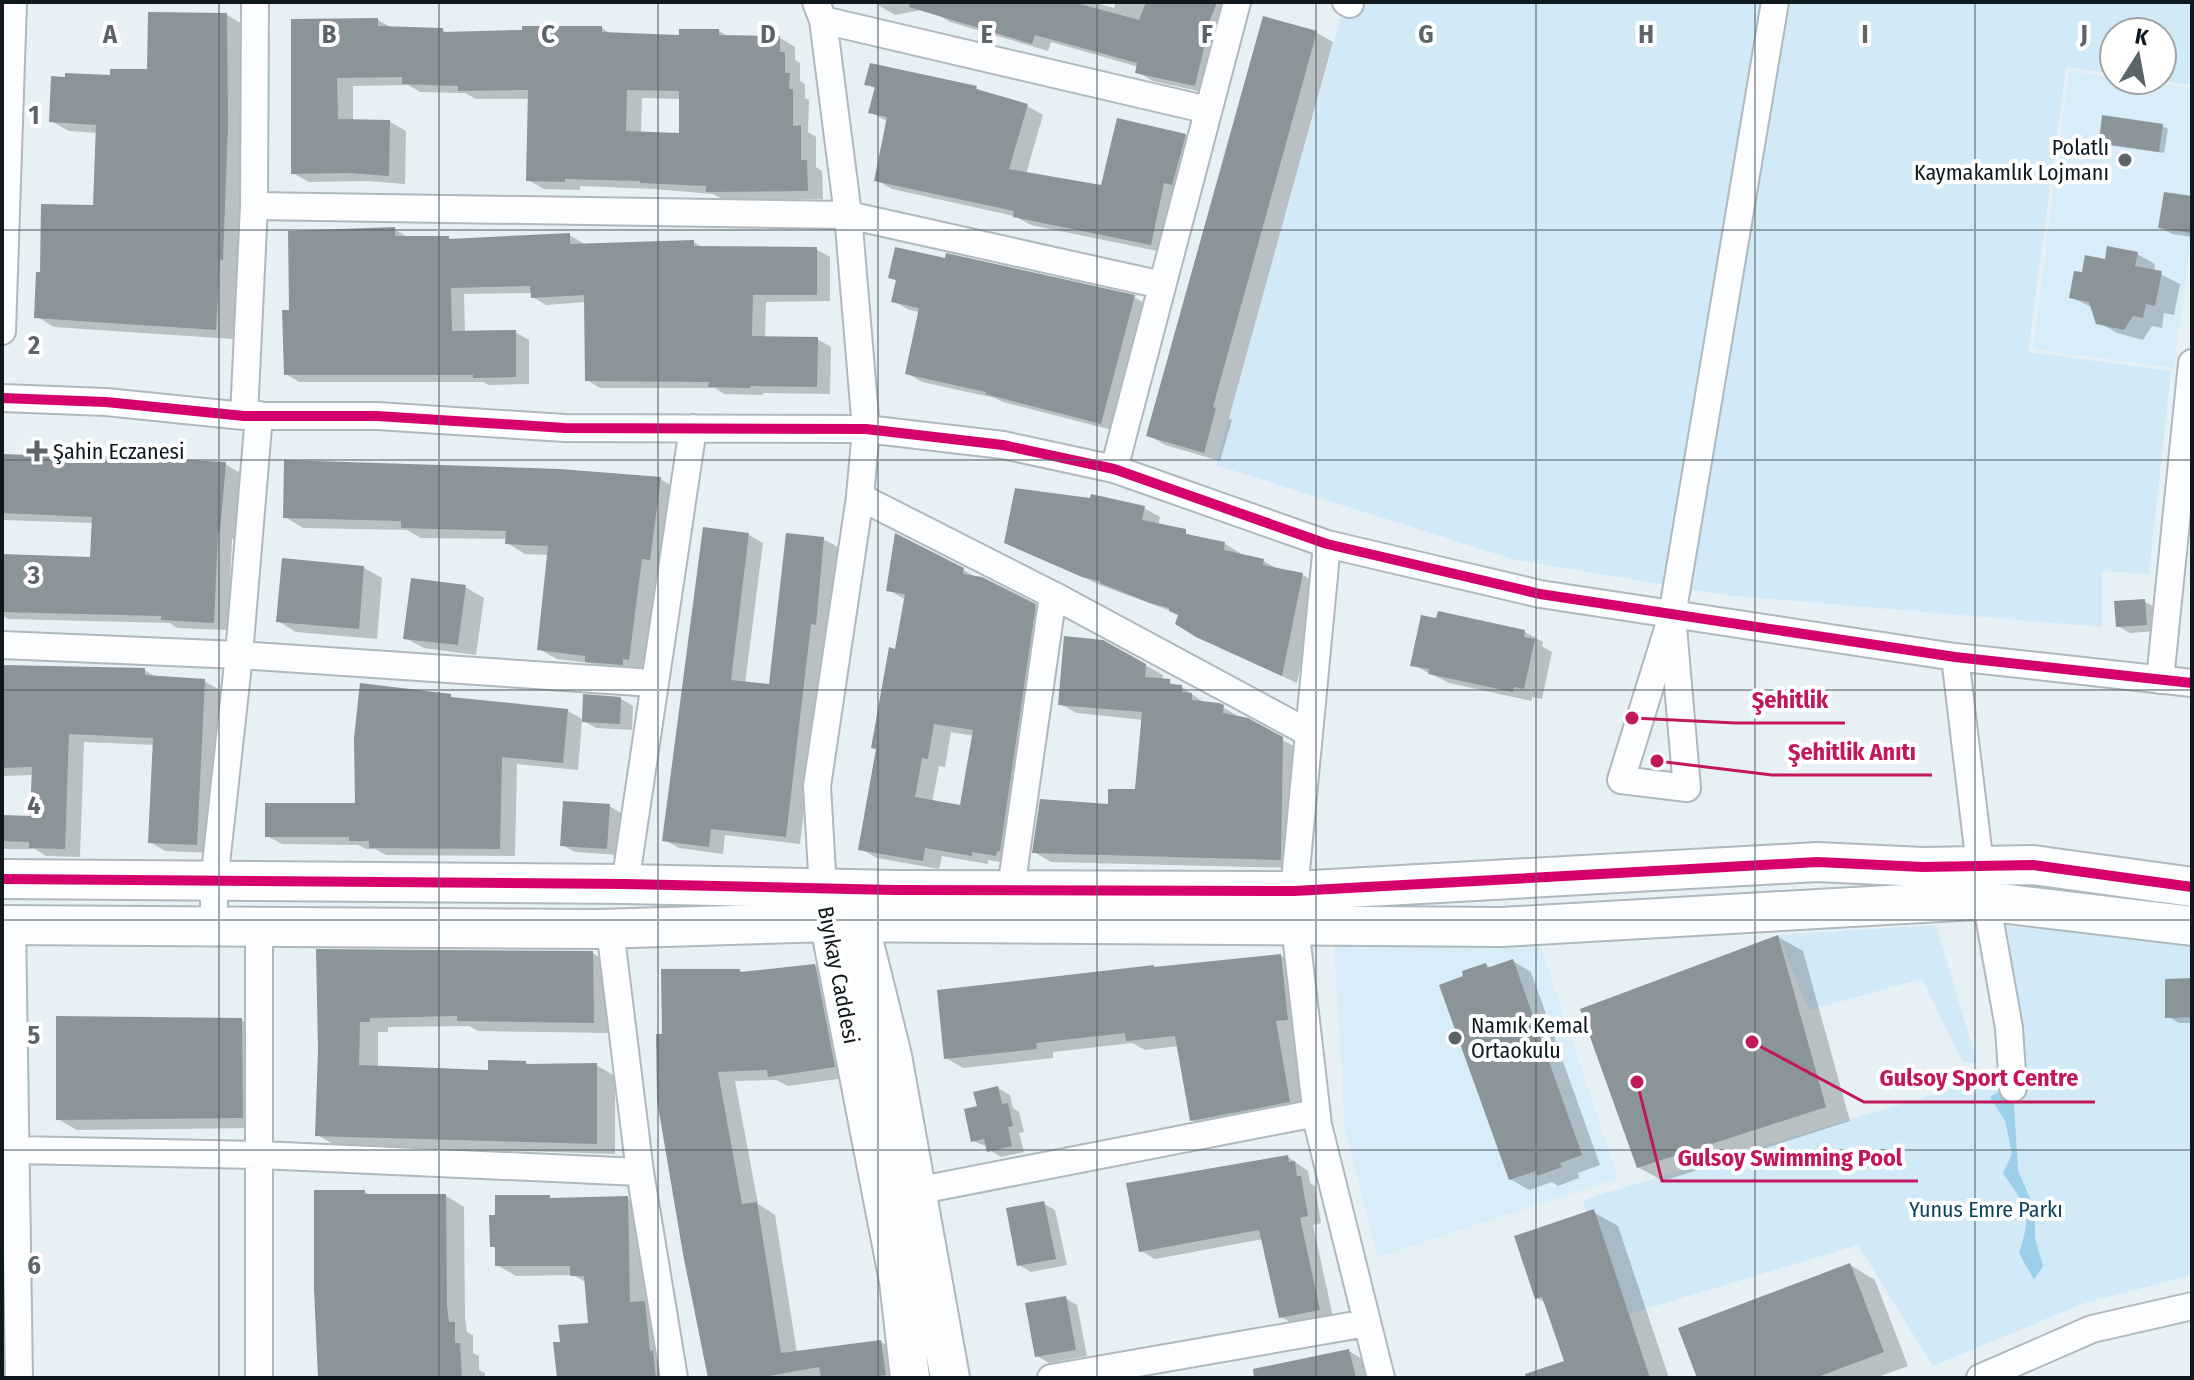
<svg xmlns="http://www.w3.org/2000/svg" width="2194" height="1380" font-family="'Fira Sans Condensed',sans-serif">
	<rect width="100%" height="100%" fill="#e7f0f5"/>
	<!-- built -->
	<path fill="#d9edf8" d="M2069 71 2114 77V80H2135L2192 88V232L2174 368 2033 349Z
		M1334 944 1540 945 1618 1178 1378 1257 1345 1131Z"/>
	<!-- green -->
	<path fill="#d2eaf7" d="M1345 2H2192V85L2156 80H2162V32H2114V74L2066 67 2028 352 2171 371 2149 574 2102 571V627L1724 595 1512 559 1216 465Z
		M1936 925 1977 1063 1963 1062 1922 979 1809 1010 1778 935Z
		M2000 925 2192 946V1275L2082 1304 1933 1366 1858 1245 1612 1319 1583 1200 2007 1072 2024 1061Z"/>
	<!-- water -->
	<path fill="#9ccfe9" d="M2013 1088 2018 1170 2035 1210V1238L2043 1266 2034 1280 2019 1253C2033 1209 2027 1209 2003 1173L2012 1154 2005 1121 1990 1097 1998 1092Z"/>
	<!-- shadow -->
	<path fill="#0003" fill-rule="evenodd" d="M873 2H1093L1114 8 1116 2H1236L1211 94 1153 81 1137 72 1139 67 1051 42 1048 51 950 22 935 13 937 7 895 15Z
		M227 15 244 25 240 269H237L233 339 54 327 36 316 95 207 98 133 69 131 51 121 112 77 149 71Z
		M1265 19 1317 33 1333 42 1229 418 1232 420 1220 461 1165 445 1148 435Z
		M378 20 394 29 442 30 448 34 602 28 611 34 681 37 719 31 729 37 780 38 795 47V60L800 63V81L805 84V98L809 100 808 132 816 137V167L822 171 823 199 724 200 713 194 654 189 580 186V190L544 189 528 180 530 99H476L465 93 420 92 408 85 353 86V122H390L406 131 405 184 367 181 309 182 293 173V21ZM642 98 681 99V136L641 133Z
		M867 84 976 88 988 95 1027 106 1043 115 1026 174 1103 187 1185 136 1201 145 1167 253 1031 225 1014 216 892 189 876 180 888 122 871 112 876 89Z
		M2162 126 2168 129 2164 153 2106 145 2101 142Z
		M2192 198V237L2172 234 2160 227Z
		M394 229 409 238H449L453 240 569 235 583 243V245L694 242 704 248 816 249 830 257V301L766 302 765 338 817 339 831 347 830 394 763 393V395L724 394 715 388H600L587 380 586 302 546 305 533 297 532 293 464 294 465 332H515L529 340V384L489 385 483 382H299L286 374 291 312Z
		M2137 254 2155 264 2154 271 2180 284 2174 315 2164 313 2162 328 2152 326 2143 340 2117 333 2098 322 2093 308 2071 297 2083 275 2106 261Z
		M890 277 1134 297 1149 306 1116 431 1003 402 995 398 922 382 907 373 920 312 909 310 894 301 898 282Z
		M2 457 225 464 240 473 235 539H232L228 630 177 628 170 623 8 619 2 615V556L92 559 93 523 2 520Z
		M660 479 678 489 647 669 641 668 640 674 605 672 590 663 557 659 539 649 549 555 525 554 507 543V539L421 538 407 530 303 528 285 517Z
		M1144 508 1160 517 1158 526 1225 544 1240 553V556L1264 561 1279 570 1303 575 1318 584 1297 683 1214 645 1176 613 1100 585 1006 542Z
		M749 535 763 543 745 684 770 687 823 539 838 547 830 632 826 631 800 844 725 835 723 854 679 848 664 840Z
		M364 568 382 578 377 639 296 632 278 621Z
		M963 570 1052 616 1013 864 988 860V864L942 856 939 869 877 858 860 849 878 750 873 747 897 651 906 600 889 590ZM951 732 974 736 961 807 932 802 939 766 945 767Z
		M465 587 484 598 476 655 424 648 405 638Z
		M2144 601 2156 608 2158 631 2130 633 2118 626Z
		M1525 632 1543 642 1542 646 1552 652 1542 699 1532 697V701L1449 683 1413 665Z
		M2 665 144 670 158 678 204 681 220 690 212 853 165 851 150 842 155 745 84 742 80 857 46 856 35 849H2V817L32 818 34 775 2 776Z
		M1145 665 1163 675 1162 680 1182 687 1206 704 1218 705 1299 749 1297 868 1051 862 1034 852 1137 792 1144 720 1077 713 1060 704Z
		M450 696 456 699 568 711 584 720 621 699 633 706 632 730 596 728 582 720 578 770 517 764 515 856 386 855 375 849H366L358 845 282 844 267 836 357 805Z
		M609 806 621 813 618 855 575 852 562 845Z
		M1778 937 1803 951 1850 1121 1663 1181 1638 1167Z
		M318 951 592 953 611 964 612 1033 478 1031 469 1026 388 1027V1032H378V1068L490 1072 526 1063 532 1066 596 1065 615 1076V1154L335 1145 317 1135 320 1050Z
		M1281 956 1298 966 1305 1029 1292 1030 1307 1111 1209 1130 1192 1120 1179 1046 1145 1050 1132 1043 1053 1052V1058L963 1068 946 1058 1157 969Z
		M1513 961 1531 972 1600 1165 1578 1173 1579 1178 1558 1186 1552 1182 1529 1190 1510 1179 1466 978 1486 965 1492 968Z
		M815 966 833 977 852 1077 788 1086 776 1080 735 1081 758 1204 775 1215 797 1353 881 1342 899 1352 902 1378H710L664 1036 740 971 744 973Z
		M2192 980V1023H2179L2167 1016Z
		M241 1020 260 1030 261 1128 77 1130 58 1119Z
		M998 1088 1010 1095 1013 1108 1019 1112 1024 1132 1019 1133 1024 1152 1001 1157 989 1150 988 1147 973 1141 979 1108Z
		M1288 1157 1308 1171 1310 1183 1315 1186 1321 1223 1313 1225 1333 1317 1295 1325 1281 1317 1263 1239 1155 1259 1141 1251Z
		M365 1192 372 1196H446L464 1207 465 1318 467 1332 473 1335V1353L479 1356V1370L485 1373V1378H320Z
		M549 1197 555 1200 627 1198 646 1209 648 1305 663 1313 673 1378H565L562 1344 590 1324 587 1283 573 1275 516 1276 497 1265V1249L492 1246Z
		M1043 1203 1055 1210 1067 1265 1031 1272 1019 1265Z
		M1593 1212 1618 1226 1669 1378H1564L1566 1363 1546 1303 1537 1298Z
		M1850 1265 1875 1280 1908 1366 1875 1378H1700Z
		M2 1268 14 1275 16 1378H2Z
		M1065 1298 1077 1305 1087 1356 1049 1363 1037 1356Z
		M1349 1351 1367 1362 1371 1378H1247Z"/>
	<!-- building -->
	<path fill="#8b9499" fill-rule="evenodd" d="M910 2H1073L1139 20 1146 2H1217L1203 38 1206 39 1195 86 1135 73 1137 63 1035 35 1032 44 909 7Z
		M148 12 227 13 228 125 223 260H220L216 330 34 318 36 272H40L41 204 93 205 96 125 49 122 51 76 65 77V73L110 75V69H147Z
		M1263 16 1317 31 1213 407 1216 408 1204 453 1146 436Z
		M378 18V26L443 28V32L522 30V26H602V32L679 35V29H719V35L780 36V52H785V73H790L789 89H793V126L801 125V160H807L808 191 706 192V186L640 183V181L565 179V182L526 181 528 90 458 91V86L402 84V77L337 78 338 119 390 120 389 176 350 173 291 174V19ZM627 90 679 91V133L626 131Z
		M870 63 977 86 976 89 1028 104 1009 169 1101 185 1117 118 1186 134 1172 185 1164 183 1151 245 1013 217 1014 211 874 181 887 117 868 113 875 87 864 85Z
		M2102 115 2163 124 2159 152 2099 143Z
		M2164 192 2192 196V233L2158 228Z
		M395 227V236H449V239L570 233V244L694 240V246L817 247V295H753L752 336 818 337 817 387 750 386V388L708 387 709 382 585 381 584 295 531 298 530 286 451 288 452 331 516 330V377L473 378V375H284L282 310H289L288 231Z
		M2107 246 2138 252 2135 266 2162 271 2155 306 2146 304 2143 318 2133 316 2124 330 2096 324 2089 302 2069 298 2074 271 2082 272 2085 255 2105 259Z
		M895 247 945 258 946 253 1135 295 1101 424 985 394 986 392 905 374 919 308 891 302 896 280 888 278Z
		M55 453 226 462 220 532H218L214 623 161 620V616L2 612V554L90 557 92 517 2 513 3 454 55 456Z
		M284 460 560 469 661 477 650 560 642 559 629 660 623 659V665L585 662V656L537 650 548 546 505 544 506 531 401 528V521L283 518Z
		M1015 488 1090 498 1091 494 1145 506 1142 520 1186 529V534L1225 542 1224 550 1264 559 1263 565 1303 573 1282 676 1196 637 1175 624 1178 615 1169 611V608L1150 603 1100 583V581L1082 577 1004 543Z
		M703 527 749 533 731 680 769 684 786 533 824 537 816 625 811 624 786 837 711 829 709 847 662 841Z
		M895 533 964 568 963 574 982 577 1036 604 1000 851H997L996 856 972 852V856L925 848 923 861 858 850 876 749 871 748 889 647 895 649 905 594 886 591ZM934 724 973 730 960 805 915 797 922 758 928 759Z
		M282 558 364 566 359 629 276 622Z
		M411 578 466 585 458 645 403 639Z
		M2145 599 2147 625 2116 627 2114 601Z
		M1438 611 1525 630 1524 637 1535 639 1524 689 1514 687 1513 692 1428 674 1429 669 1410 666 1421 615 1436 618Z
		M1064 636 1103 640 1146 664 1145 677 1170 679V684L1182 685V692L1192 693V700L1219 703 1224 705 1223 713 1248 718 1283 737 1281 860 1032 853 1040 799 1108 804V789H1135L1142 712 1058 705Z
		M2 665 145 668V675L205 679 197 845 148 843 153 738 69 734 65 849 29 848V842L2 841V815L30 816 32 767 2 768Z
		M360 683 451 694V697L568 709 563 763 502 757 500 849 369 848V841H349V837H265V803H355L354 738Z
		M583 694 621 697 620 724 582 722Z
		M563 801 610 804 607 849 560 846Z
		M1778 935 1826 1107 1637 1168 1580 1009Z
		M316 949 593 951 594 1023 457 1021V1016L370 1018V1022H360L359 1065 488 1070V1060L526 1061V1064L597 1063V1144L315 1136 318 1050Z
		M1281 954 1288 1020 1276 1021 1290 1102 1190 1121 1175 1036 1126 1041 1125 1033 1036 1043 1037 1049 944 1059 937 990 1154 965V967Z
		M1513 959 1582 1155 1560 1163 1562 1167 1537 1176 1536 1171 1509 1180 1439 985 1463 976 1462 971 1486 963 1487 968Z
		M815 964 835 1067 768 1077 767 1070 718 1072 742 1204 757 1202 781 1353 881 1340 886 1375 861 1378H821L819 1367 758 1378H708L683 1254 657 1100 656 1034H662L661 969H740V972Z
		M2192 978V1017L2165 1018V979Z
		M56 1016 242 1018 243 1118 56 1120Z
		M998 1086 1002 1104 1008 1103 1013 1126 1008 1127 1012 1146 987 1152 984 1139 971 1142 964 1109 977 1106 973 1092Z
		M1288 1155 1289 1162 1295 1161 1297 1176H1301L1308 1216 1300 1218 1320 1310 1279 1318 1259 1230 1139 1252 1126 1183Z
		M314 1190H365V1194H446L447 1306 449 1322H455V1343H460L462 1378H318L314 1289Z
		M495 1195H550V1198L628 1196 630 1302 645 1301 650 1351 653 1350 656 1378H557L553 1342H560L558 1325 588 1323 584 1276H570V1266H495V1247H490L489 1215H495Z
		M1044 1201 1056 1259 1017 1266 1006 1208Z
		M1594 1209 1650 1378H1526L1525 1374 1564 1361 1542 1297 1535 1299 1514 1236Z
		M1850 1263 1884 1352 1815 1378H1697L1678 1328Z
		M1066 1296 1076 1350 1035 1357 1025 1303Z
		M1349 1349 1356 1378H1254L1253 1369Z"/>
	<g fill="none" stroke-linecap="round" stroke-linejoin="round">
		<defs>
			<path id="street" d="M816 2 823 20 848 215 866 429 860 497 817 786 823 889
				M1346 2 1350 4
				M823 20 1208 110
				M254 206 848 215 1162 285
				M2 331 13 2
				M2 398 106 402 244 416H377L565 428 866 429 1003 445 1114 469 1327 544 1540 594 1955 657 2192 683
				M244 416 254 206 255 2
				M1114 469 1237 2
				M860 497 1053 595 1309 733
				M1327 544 1294 891 1295 926 1318 1125 1381 1378
				M1672 616 1687 788 1621 780 1672 616 1775 2
				M2 645 239 655 653 683
				M1955 657 1980 866 2009 1028 2013 1088
				M2160 680 2192 363
				M625 884 693 428
				M1011 889 1053 595
				M12 925 19 1378
				M214 927V882L239 655 259 415
				M610 929 640 1172 674 1378
				M17 1150 260 1155 640 1172
				M916 1191 1316 1113
				M259 1378V928
				M1051 1378 1367 1323
				M1980 1378 2092 1329 2192 1306"/>
			<path id="secondary" d="M2 879 625 884 894 890 1294 891 1817 862 1923 867 2033 865 2192 887
				M825 900 899 1281 910 1378
				M842 907 859 923 892 1056 950 1378
				M2 925 599 929 829 922 1502 927 1975 900 2192 926"/>
		</defs>
		<!-- street casing -->
		<use href="#street" stroke="#afb8bd" stroke-width="30"/>
		<!-- secondary casing -->
		<use href="#secondary" stroke="#afb8bd" stroke-width="42"/>
		<!-- street -->
		<use href="#street" stroke="#fbfdfe" stroke-width="26"/>
		<!-- secondary -->
		<use href="#secondary" stroke="#fbfdfe" stroke-width="38"/>
		<defs>
			<path id="cycleway" d="M2 398 106 402 244 416H377L565 428 866 429 1003 445 1114 469 1327 544 1540 594 1955 657 2192 683
				M2 879 625 884 894 890 1294 891 1817 862 1923 867 2033 865 2192 887"/>
		</defs>
		<!-- cycleway casing -->
		<use href="#cycleway" stroke="#fff" stroke-width="15"/>
		<!-- cycleway -->
		<use href="#cycleway" stroke="#d6006c" stroke-width="10"/>
	</g>
	<!-- grid -->
	<path fill="none" stroke="#5a6469" stroke-width="2" stroke-opacity="0.55" d="M219 2V1378M439 2V1378M658 2V1378M878 2V1378M1097 2V1378M1316 2V1378M1536 2V1378M1755 2V1378M1975 2V1378M2 230H2192M2 460H2192M2 690H2192M2 920H2192M2 1150H2192"/>
	<!-- markers -->
	<g fill="#5a6469" stroke="#fff" stroke-width="3">
		<circle cx="2125" cy="160" r="8"/>
		<path d="M33 439h8v8h8v8h-8v8h-8v-8h-8v-8h8z"/>
		<circle cx="1455" cy="1038" r="8"/>
	</g>
	<g text-anchor="middle" stroke-width="8" stroke-linejoin="round" paint-order="stroke">
		<!-- poi labels -->
		<g font-size="22" fill="#0e181d" stroke="#fff" text-anchor="start">
			<text x="2109" y="155" text-anchor="end">Polatlı<tspan x="2109" dy="25">Kaymakamlık Lojmanı</tspan></text>
			<text x="53" y="459">Şahin Eczanesi</text>
			<text x="1471" y="1033">Namık Kemal<tspan x="1471" dy="25">Ortaokulu</tspan></text>
		</g>
		<!-- street labels -->
		<g font-size="22" fill="#0e181d" stroke="#fff">
			<text transform="translate(839 975) rotate(79)" y="8">Bıyıkay Caddesi</text>
		</g>
		<!-- park labels -->
		<g font-size="22" fill="#0b455d" stroke="#fff">
			<text x="1986" y="1217">Yunus Emre Parkı</text>
		</g>
	</g>
	<g font-size="26" text-anchor="middle" font-weight="bold" fill="#5a6469" stroke="#fff" stroke-width="8" stroke-linejoin="round" paint-order="stroke">
		<text x="110" y="43">A</text>
		<text x="329" y="43">B</text>
		<text x="548" y="43">C</text>
		<text x="768" y="43">D</text>
		<text x="987" y="43">E</text>
		<text x="1207" y="43">F</text>
		<text x="1426" y="43">G</text>
		<text x="1646" y="43">H</text>
		<text x="1865" y="43">I</text>
		<text x="2084" y="43">J</text>
		<text x="34" y="124">1</text>
		<text x="34" y="354">2</text>
		<text x="34" y="584">3</text>
		<text x="34" y="814">4</text>
		<text x="34" y="1044">5</text>
		<text x="34" y="1274">6</text>
	</g>
	<!-- callouts -->
	<path fill="none" stroke="#c2185b" stroke-width="3" d="M1632 718L1736 723H1845M1657 761L1772 775H1932M1752 1042L1864 1102H2095M1637 1082L1662 1181H1918"/>
	<g fill="#c2185b" stroke="#fff" stroke-width="3">
		<circle cx="1632" cy="718" r="8"/>
		<circle cx="1657" cy="761" r="8"/>
		<circle cx="1752" cy="1042" r="8"/>
		<circle cx="1637" cy="1082" r="8"/>
	</g>
	<g font-size="24" text-anchor="middle" font-weight="bold" fill="#c2185b" stroke="#fff" stroke-width="8" stroke-linejoin="round" paint-order="stroke">
		<text x="1790" y="708">Şehitlik</text>
		<text x="1852" y="760">Şehitlik Anıtı</text>
		<text x="1979" y="1086">Gulsoy Sport Centre</text>
		<text x="1790" y="1166">Gulsoy Swimming Pool</text>
	</g>
	<!-- border -->
	<rect width="2194" height="1380" fill="none" stroke="#0e181d" stroke-width="8"/>
	<!-- north arrow -->
	<g transform="translate(2138 56) rotate(11)"><circle r="38" fill="#ffffff" stroke="#9fa3a5" stroke-width="2"/>
	<path d="M0-6L14 30L0 20L-14 30Z" fill="#5a6469"/>
	<text y="-12" font-size="22" font-weight="bold" text-anchor="middle" fill="#0e181d">K</text>
	</g>
</svg>
